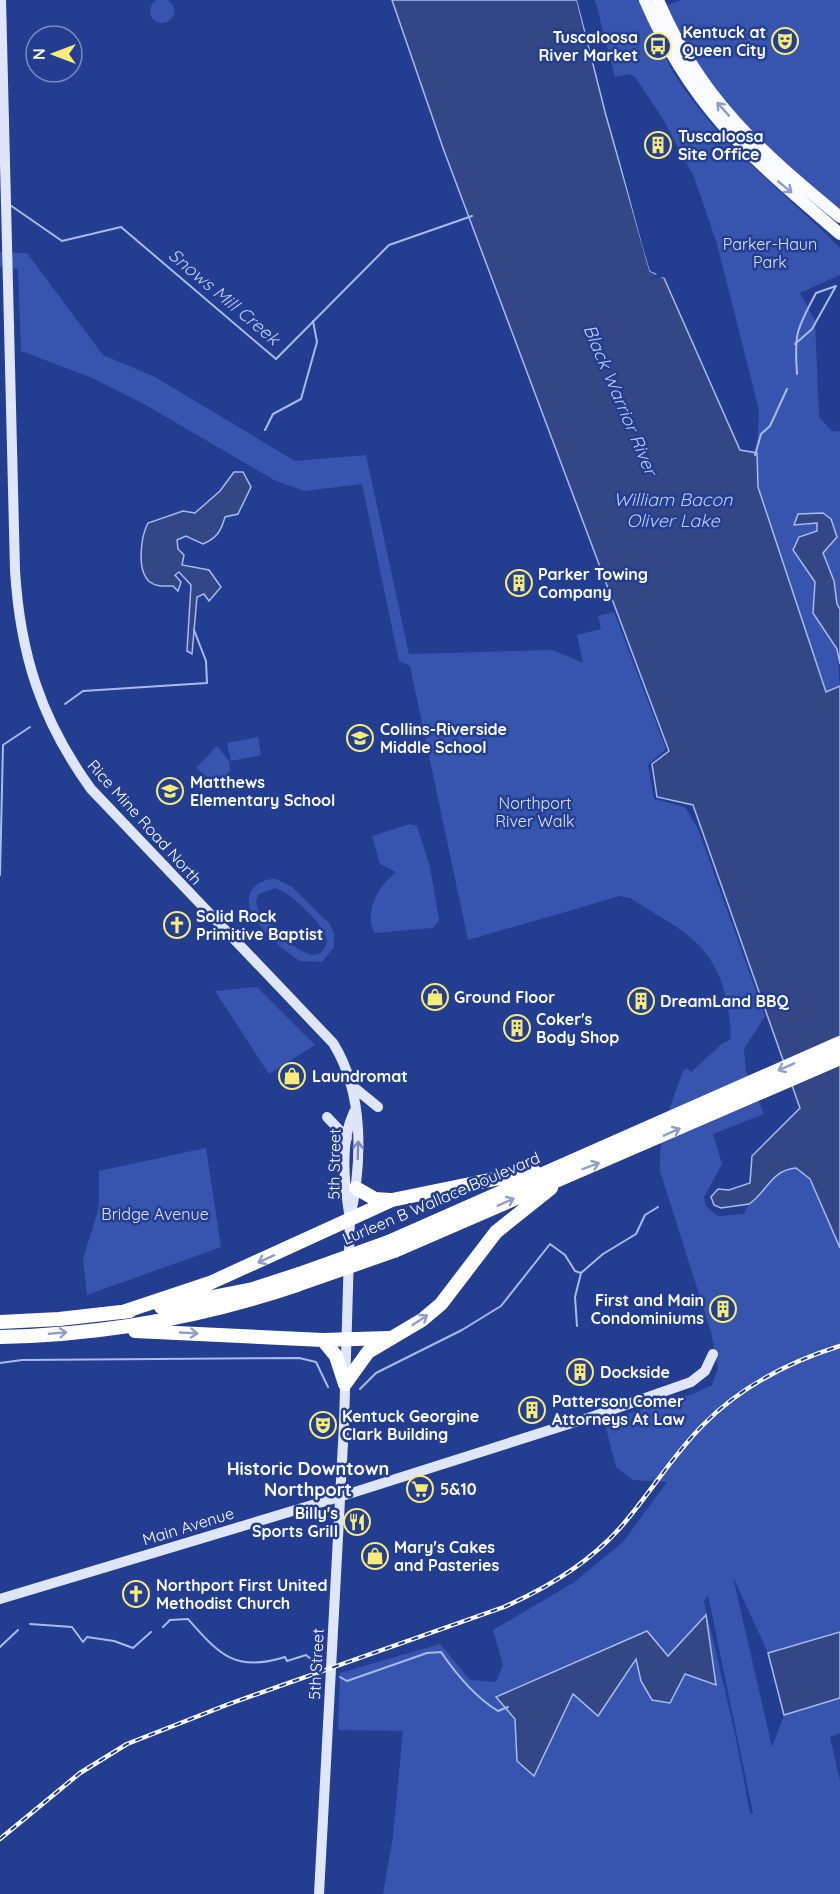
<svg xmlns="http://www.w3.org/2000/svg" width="840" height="1894" font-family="Quicksand,sans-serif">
	<rect width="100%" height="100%" fill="#233d91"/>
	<!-- green -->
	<path fill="#3755ae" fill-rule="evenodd" d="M150 11a12 12 0 1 1 24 0a12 12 0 1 1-24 0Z
		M595 0H640C651 25 661 52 675 75 718 144 784 191 840 248V275L800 293 815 320 819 417 832 431H840V609L837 604 834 581 823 553 831 547V519L794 525 818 523 817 531 799 537 793 550 815 582 813 613 837 649 840 686 826 692 758 486 756 468 759 410 717 244 694 177 663 119 635 77 629 74 615 77Z
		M682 0H840V217L717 102 665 6Z
		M0 252 27 253 103 355 155 377 295 461 366 455 409 654 553 650 583 663 577 635 601 629 598 616 614 612 666 749 648 765 654 799 685 807 698 829 765 1016 744 1049 746 1071 764 1114 713 1134 722 1164 704 1197 706 1206 718 1216 744 1214C752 1195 774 1170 796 1168L809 1179 840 1248V1632L768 1653 733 1577 772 1747 784 1715 840 1698V1733L830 1737 840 1781V1894H383L393 1836 403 1731 338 1730 340 1673 440 1644 470 1680 496 1682 503 1665 493 1630 573 1583 623 1542 667 1482 633 1480 616 1467 604 1421 693 1394 712 1385 718 1368 711 1332 660 1171C658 1136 671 1104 683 1071L687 1068 691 1072 723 1043 730 1040C732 1029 729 1019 728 1008 717 942 680 930 630 898L620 896 468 940 410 666 399 661 362 484 304 491 274 480 144 404 90 377 21 351 18 269 0 267ZM708 1595 753 1813 752 1814 750 1813 735 1734 704 1601Z
		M258 737 261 755 231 761 227 743Z
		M217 746 229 761 230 771 217 785 196 768Z
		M410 824 417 826 430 867 439 920 433 928 374 933C364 910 379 886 396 872L380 864 372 836Z
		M276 879 292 887 329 923 334 933V947L322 962 300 961C283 950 238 914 251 892 256 882 266 879 276 879ZM275 888C289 891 326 926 327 940 319 982 269 923 258 910L256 901 259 894Z
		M257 987 315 1045 269 1074 215 991Z
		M206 1148 221 1247 87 1295 83 1259 99 1207V1171Z"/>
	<!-- water -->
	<path fill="#334685" stroke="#a8bbed" stroke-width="1.5" d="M392 0H577L605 112 650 271 664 278 740 450 757 453 758 487 826 692 840 686V1248L810 1179 796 1168C771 1170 767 1192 749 1204L721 1208 714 1205 711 1197 718 1189 729 1190 750 1183 752 1156 800 1108 693 805 657 797 652 764 669 751 443 148Z
		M234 472H243L251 487 238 514 225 517C221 531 217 538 203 544L186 536 177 540 178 549 184 555 182 565 209 570 221 587 209 601 204 594 197 597 192 654 187 651 191 585 179 572 175 575 181 582 178 591 173 586C165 586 156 587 150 582 136 571 141 536 148 523L183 511 195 513 220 491Z
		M823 513 831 519 837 537 823 553 834 581 837 604 840 609V664L837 649 813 613 815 582 793 550 799 537 817 531V523L794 525 798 514Z
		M706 1615 716 1685 685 1674 670 1703 652 1700 641 1681 636 1659 598 1716 573 1694 534 1776 517 1761 515 1719 496 1697 647 1631 668 1656Z
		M840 1632V1698L784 1715 768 1653Z"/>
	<!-- pier -->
	<path fill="#233d91" d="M577 0H580L646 247 653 269 668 278 659 277 648 281 657 274 650 271 643 248Z"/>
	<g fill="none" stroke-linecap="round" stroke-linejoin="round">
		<!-- stream -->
		<path stroke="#a8bbed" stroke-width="2" d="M10 205 62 241 121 227 276 359 389 245 472 216
			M795 344 812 329 836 286
			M797 374C794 331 797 330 816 293L836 286
			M265 430 273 414 301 399 317 342 313 321
			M755 455 761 434 770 426 787 389
			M65 704 83 691 207 683 206 661 194 630
			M0 875 3 745 30 727
			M577 1326 575 1297 581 1273
			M0 1363 22 1360 299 1358 316 1362 328 1387
			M360 1389 376 1373 462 1330 501 1306 550 1244 565 1255 575 1271 581 1273 603 1254 636 1234 645 1215 658 1207
			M30 1624 72 1627 83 1642 87 1637 114 1641 133 1648 151 1632
			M163 1627 170 1620 188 1619C219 1654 235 1673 285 1657L287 1661 306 1655 318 1665
			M0 1647 18 1630
			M340 1677 347 1681 427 1653 441 1652C456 1674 475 1697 498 1711L508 1707"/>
		<!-- secondary -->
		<path stroke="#e0e6fa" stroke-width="10" d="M1 0 15 570C20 654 41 720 91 789L333 1043C365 1094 362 1163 350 1219L344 1424 319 1894
			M351 1085 378 1107
			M327 1117 347 1138
			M349 1213C344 1181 340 1141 354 1112
			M0 1599 339 1497 594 1416 691 1382 705 1371 713 1354"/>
		<!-- primary -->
		<path stroke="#fafbff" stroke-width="12" d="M645 0C693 111 751 157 840 234
			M658 0C700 99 759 150 840 217"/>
		<!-- highway -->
		<path stroke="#fff" stroke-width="14" d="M356 1188 375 1199 390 1200
			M391 1241 840 1043
			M394 1251 840 1058
			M161 1307 253 1289 299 1274
			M123 1312 210 1283 392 1200 534 1171
			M0 1322 59 1319 130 1311
			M135 1331 323 1340 389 1338
			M0 1337C100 1335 202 1317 297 1285
			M323 1340 336 1356 345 1384
			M345 1384 368 1352 422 1320 441 1304 496 1232 551 1188"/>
		<defs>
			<path id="rail" d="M0 1839 80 1773 127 1744 229 1704 504 1607C547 1588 588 1564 620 1528 649 1495 672 1456 703 1425 741 1386 789 1362 840 1346"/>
		</defs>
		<!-- rail casing -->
		<use href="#rail" stroke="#fff" stroke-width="4.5"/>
		<!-- rail -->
		<use href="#rail" stroke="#233d91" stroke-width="2" stroke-dasharray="7" stroke-linecap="butt"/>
		<!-- highway-bridge -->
		<path stroke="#fff" stroke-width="14" d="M299 1274 391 1241
			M297 1285 394 1251"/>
	</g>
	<!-- one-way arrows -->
	<defs><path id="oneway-shaft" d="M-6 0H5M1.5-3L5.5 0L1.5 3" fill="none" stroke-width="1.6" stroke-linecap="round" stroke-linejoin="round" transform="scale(1.5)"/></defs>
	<g stroke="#8e9cc8">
		<use href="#oneway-shaft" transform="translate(723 109) rotate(-132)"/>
		<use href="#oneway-shaft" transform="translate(785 187) rotate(40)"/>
	</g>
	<g stroke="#919ec8">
		<use href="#oneway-shaft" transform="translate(786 1067) rotate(156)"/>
		<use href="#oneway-shaft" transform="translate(672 1132) rotate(-24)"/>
		<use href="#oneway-shaft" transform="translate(591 1166) rotate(-20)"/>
		<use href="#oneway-shaft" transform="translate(506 1202) rotate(-24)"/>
		<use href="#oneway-shaft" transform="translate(266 1259) rotate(155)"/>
		<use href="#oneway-shaft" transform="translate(420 1320) rotate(-33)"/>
		<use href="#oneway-shaft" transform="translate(58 1333) rotate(-5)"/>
		<use href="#oneway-shaft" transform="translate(189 1333) rotate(3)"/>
	</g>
	<use stroke="#7889c0" href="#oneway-shaft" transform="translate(358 1150) rotate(-88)"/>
	<!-- icons -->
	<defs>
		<symbol id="theatre-ring" viewBox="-11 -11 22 22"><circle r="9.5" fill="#233d91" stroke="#f8ec77" stroke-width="1.5"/><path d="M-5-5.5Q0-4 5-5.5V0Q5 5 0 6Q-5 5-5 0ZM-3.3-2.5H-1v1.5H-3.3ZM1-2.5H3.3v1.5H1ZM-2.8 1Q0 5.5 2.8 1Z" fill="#f8ec77"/></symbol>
		<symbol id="bus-ring" viewBox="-11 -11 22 22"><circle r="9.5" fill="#233d91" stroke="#f8ec77" stroke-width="1.5"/><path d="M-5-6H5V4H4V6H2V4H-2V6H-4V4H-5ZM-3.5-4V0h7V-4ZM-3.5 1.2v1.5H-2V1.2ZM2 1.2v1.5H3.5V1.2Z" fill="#f8ec77"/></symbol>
		<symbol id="building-ring" viewBox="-11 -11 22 22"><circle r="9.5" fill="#233d91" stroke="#f8ec77" stroke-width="1.5"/><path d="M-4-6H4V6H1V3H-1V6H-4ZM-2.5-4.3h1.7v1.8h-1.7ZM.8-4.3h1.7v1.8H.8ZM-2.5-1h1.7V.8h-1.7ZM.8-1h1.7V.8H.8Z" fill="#f8ec77"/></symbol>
		<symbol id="school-ring" viewBox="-11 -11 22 22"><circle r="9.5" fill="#233d91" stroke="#f8ec77" stroke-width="1.5"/><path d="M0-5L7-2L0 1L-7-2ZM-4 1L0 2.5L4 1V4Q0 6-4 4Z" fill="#f8ec77"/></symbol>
		<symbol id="church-ring" viewBox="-11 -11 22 22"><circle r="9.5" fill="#233d91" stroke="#f8ec77" stroke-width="1.5"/><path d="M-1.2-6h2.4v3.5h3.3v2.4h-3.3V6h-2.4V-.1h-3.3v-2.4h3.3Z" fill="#f8ec77"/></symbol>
		<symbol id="shop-ring" viewBox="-11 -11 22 22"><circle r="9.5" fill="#233d91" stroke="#f8ec77" stroke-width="1.5"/><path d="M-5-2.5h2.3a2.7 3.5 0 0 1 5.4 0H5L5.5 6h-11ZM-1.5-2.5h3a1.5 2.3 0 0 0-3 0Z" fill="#f8ec77"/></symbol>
		<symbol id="supermarket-ring" viewBox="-11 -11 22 22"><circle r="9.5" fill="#233d91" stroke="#f8ec77" stroke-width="1.5"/><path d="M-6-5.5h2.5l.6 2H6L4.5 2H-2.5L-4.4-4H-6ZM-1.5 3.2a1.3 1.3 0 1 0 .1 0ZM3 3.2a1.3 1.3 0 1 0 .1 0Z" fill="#f8ec77"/></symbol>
		<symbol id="restaurant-ring" viewBox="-11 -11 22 22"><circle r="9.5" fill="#233d91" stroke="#f8ec77" stroke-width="1.5"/><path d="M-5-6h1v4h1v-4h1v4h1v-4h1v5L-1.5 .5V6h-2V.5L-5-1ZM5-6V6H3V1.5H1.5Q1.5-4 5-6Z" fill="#f8ec77"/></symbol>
	</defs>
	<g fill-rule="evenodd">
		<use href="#theatre-ring" x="770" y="26" width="30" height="30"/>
		<use href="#bus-ring" x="643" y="31" width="30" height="30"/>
		<use href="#building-ring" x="643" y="130" width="30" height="30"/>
		<use href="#building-ring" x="504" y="568" width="30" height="30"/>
		<use href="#school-ring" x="345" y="723" width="30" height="30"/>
		<use href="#school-ring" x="155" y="776" width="30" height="30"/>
		<use href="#church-ring" x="162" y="910" width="30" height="30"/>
		<use href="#shop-ring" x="420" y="982" width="30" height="30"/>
		<use href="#building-ring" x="626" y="986" width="30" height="30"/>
		<use href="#building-ring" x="502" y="1013" width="30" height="30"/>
		<use href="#shop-ring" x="277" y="1061" width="30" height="30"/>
		<use href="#building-ring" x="708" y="1294" width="30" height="30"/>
		<use href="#building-ring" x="565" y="1357" width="30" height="30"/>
		<use href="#building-ring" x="517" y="1395" width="30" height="30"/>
		<use href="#theatre-ring" x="308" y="1410" width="30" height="30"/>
		<use href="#supermarket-ring" x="405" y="1474" width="30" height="30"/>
		<use href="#restaurant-ring" x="342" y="1507" width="30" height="30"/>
		<use href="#shop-ring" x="360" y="1541" width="30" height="30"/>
		<use href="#church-ring" x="121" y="1579" width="30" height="30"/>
	</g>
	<g text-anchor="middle" stroke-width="5" stroke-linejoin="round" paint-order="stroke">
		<!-- poi labels -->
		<g font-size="16" font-weight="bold" fill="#fff" stroke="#233d91" text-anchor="start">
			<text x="766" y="38" text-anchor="end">Kentuck at<tspan x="766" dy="18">Queen City</tspan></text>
			<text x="638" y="43" text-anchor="end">Tuscaloosa<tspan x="638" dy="18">River Market</tspan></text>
			<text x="678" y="142">Tuscaloosa<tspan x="678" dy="18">Site Office</tspan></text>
			<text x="538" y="580">Parker Towing<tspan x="538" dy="18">Company</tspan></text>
			<text x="380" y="735">Collins-Riverside<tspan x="380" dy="18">Middle School</tspan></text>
			<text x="190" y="788">Matthews<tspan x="190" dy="18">Elementary School</tspan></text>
			<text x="196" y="922">Solid Rock<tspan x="196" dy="18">Primitive Baptist</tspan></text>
			<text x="454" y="1003">Ground Floor</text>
			<text x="660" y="1007">DreamLand BBQ</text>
			<text x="536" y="1025">Coker's<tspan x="536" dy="18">Body Shop</tspan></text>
			<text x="312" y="1082">Laundromat</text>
			<text x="704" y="1306" text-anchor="end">First and Main<tspan x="704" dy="18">Condominiums</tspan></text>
			<text x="600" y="1378">Dockside</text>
			<text x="552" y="1407">Patterson Comer<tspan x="552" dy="18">Attorneys At Law</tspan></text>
			<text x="342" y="1422">Kentuck Georgine<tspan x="342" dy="18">Clark Building</tspan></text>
			<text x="440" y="1495">5&amp;10</text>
			<text x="338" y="1519" text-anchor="end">Billy's<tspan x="338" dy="18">Sports Grill</tspan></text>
			<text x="394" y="1553">Mary's Cakes<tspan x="394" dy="18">and Pasteries</tspan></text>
			<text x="156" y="1591">Northport First United<tspan x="156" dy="18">Methodist Church</tspan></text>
		</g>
		<!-- park labels -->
		<g font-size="16" fill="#dae2f9" stroke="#233d91">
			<text x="770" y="250">Parker-Haun<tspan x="770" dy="18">Park</tspan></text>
			<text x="535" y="809">Northport<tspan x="535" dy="18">River Walk</tspan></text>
			<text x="155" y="1220">Bridge Avenue</text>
		</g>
		<!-- street labels -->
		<g font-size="16" fill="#fff" stroke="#233d91">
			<text transform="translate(145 822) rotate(48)" y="6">Rice Mine Road North</text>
			<text transform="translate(334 1164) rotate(-89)" y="6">5th Street</text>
			<text transform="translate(441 1198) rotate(-23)" y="6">Lurleen B Wallace Boulevard</text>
			<text transform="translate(188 1526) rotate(-17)" y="6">Main Avenue</text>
			<text transform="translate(316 1664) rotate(-87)" y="6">5th Street</text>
		</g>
		<!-- water labels -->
		<g font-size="18" font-style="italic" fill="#c1cdf3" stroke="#233d91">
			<text transform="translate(224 297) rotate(40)" y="6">Snows Mill Creek</text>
			<text transform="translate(620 400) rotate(67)" y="6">Black Warrior River</text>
			<text x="673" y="506">William Bacon<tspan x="673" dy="21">Oliver Lake</tspan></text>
		</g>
		<!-- neighbourhood labels -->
		<g font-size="18" font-weight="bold" fill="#fff" stroke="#233d91">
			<text x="308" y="1475">Historic Downtown<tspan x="308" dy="21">Northport</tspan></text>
		</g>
	</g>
	<!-- north arrow -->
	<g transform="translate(54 54) rotate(270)"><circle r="28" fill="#233d91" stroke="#7b8bbd" stroke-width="1.5"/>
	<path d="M0-4.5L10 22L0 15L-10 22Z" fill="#f8ec77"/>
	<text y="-9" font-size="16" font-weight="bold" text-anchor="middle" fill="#ffffff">N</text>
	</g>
</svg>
